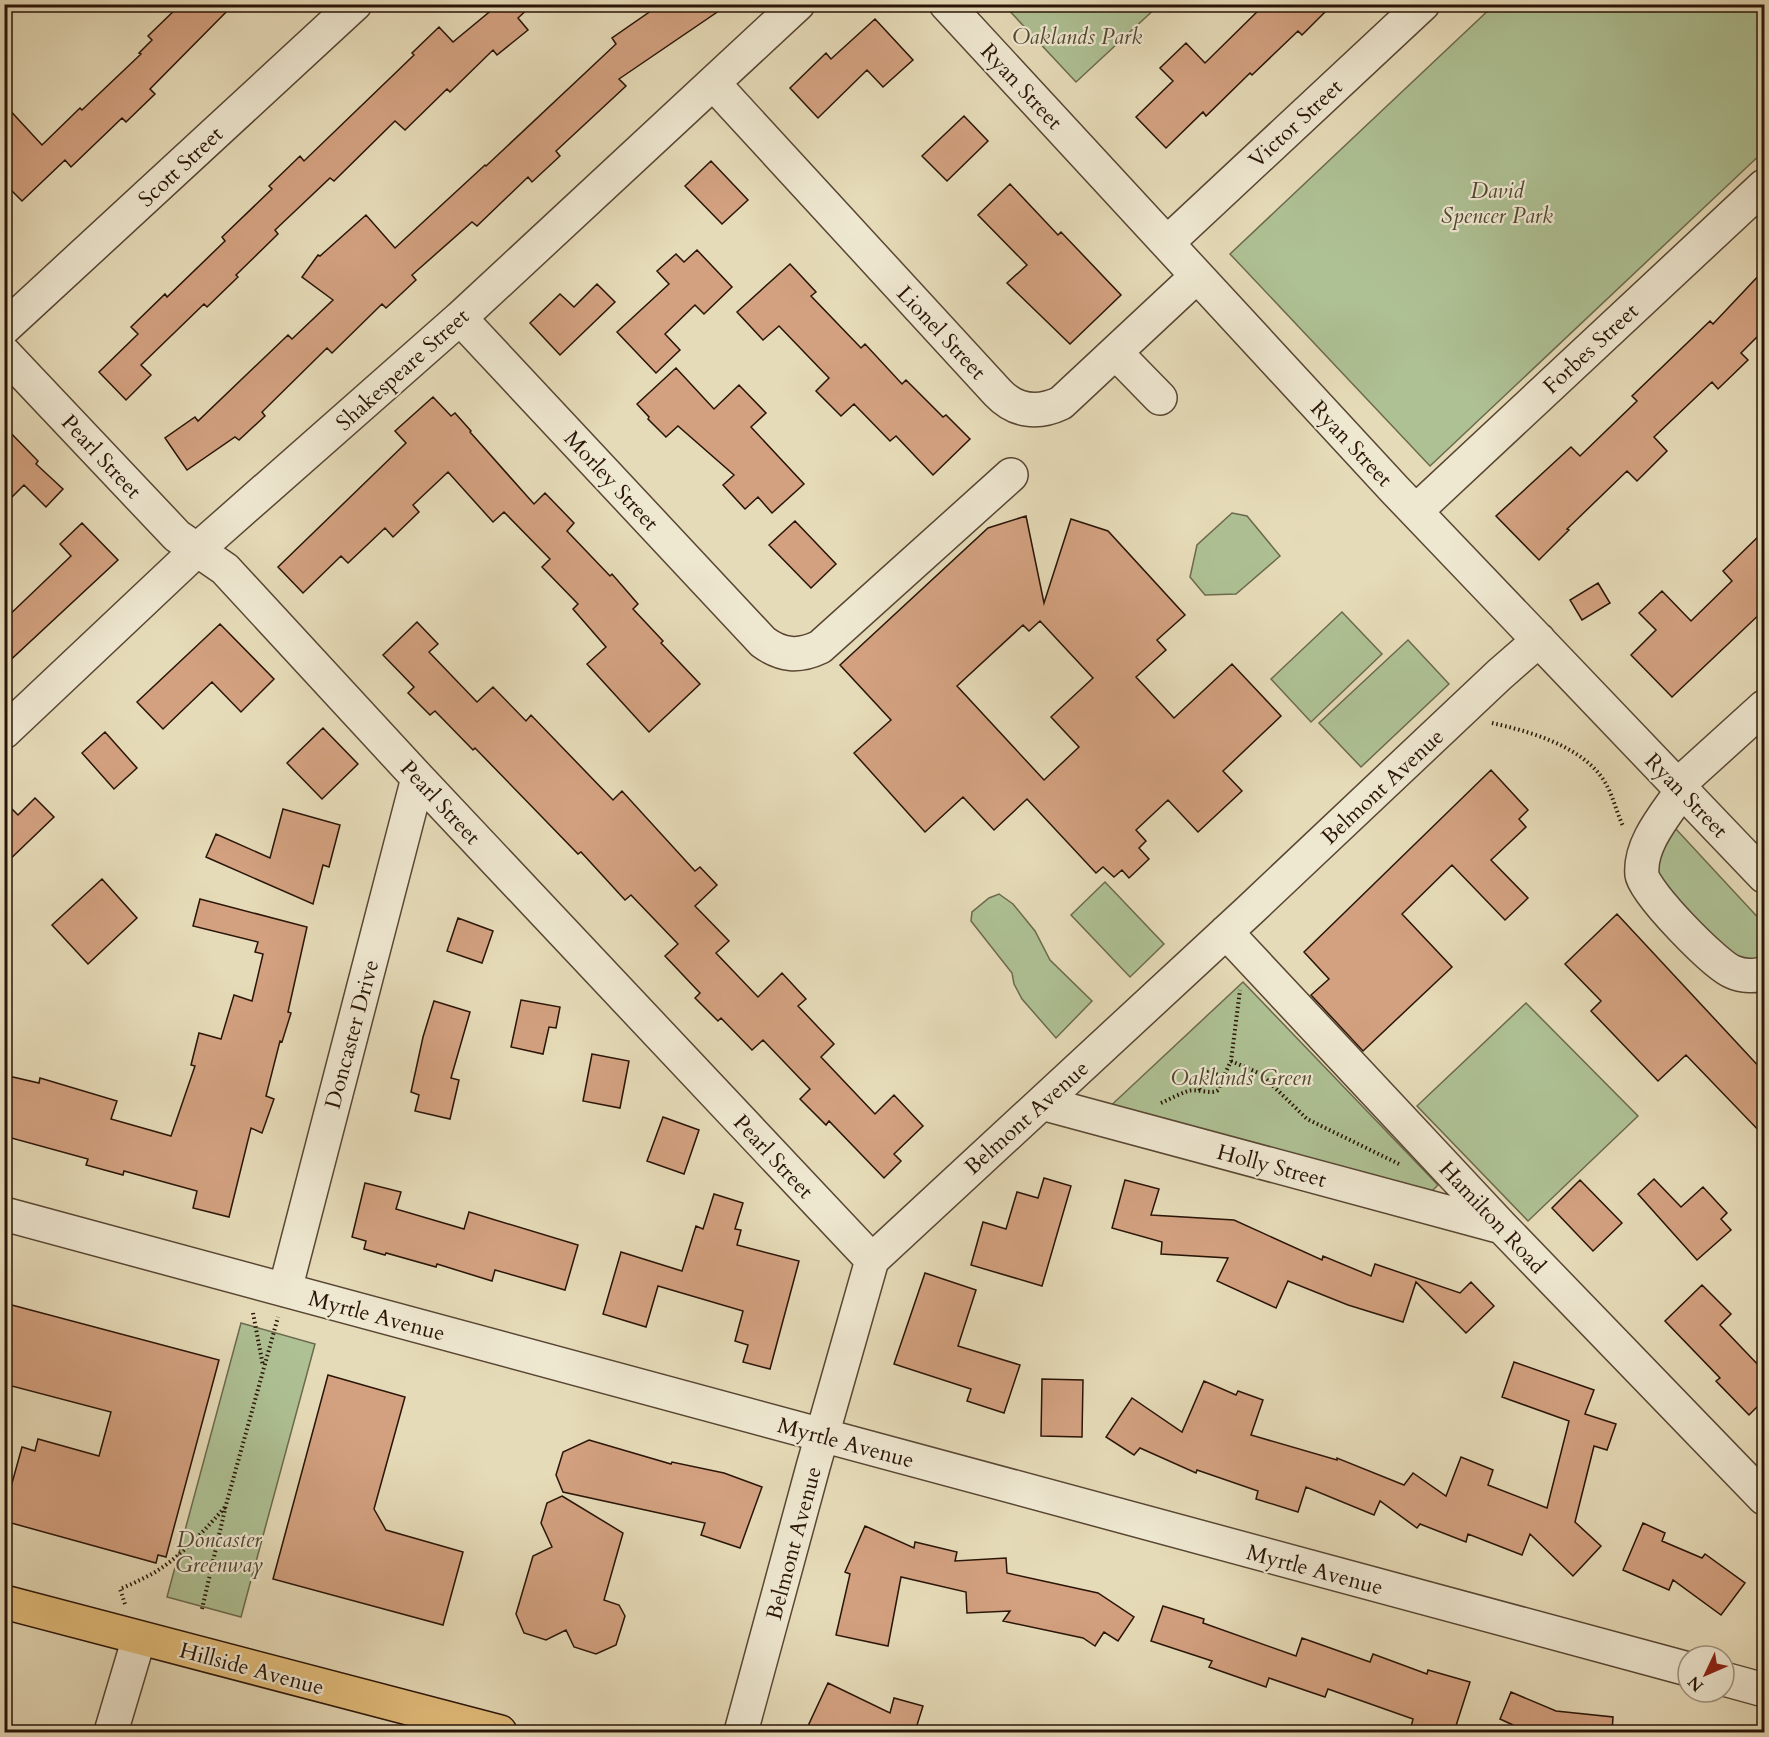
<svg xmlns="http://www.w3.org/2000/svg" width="1769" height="1737" font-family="Cardo,serif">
	<rect width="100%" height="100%" fill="#e6dbb8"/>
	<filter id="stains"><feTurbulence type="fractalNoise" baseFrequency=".00333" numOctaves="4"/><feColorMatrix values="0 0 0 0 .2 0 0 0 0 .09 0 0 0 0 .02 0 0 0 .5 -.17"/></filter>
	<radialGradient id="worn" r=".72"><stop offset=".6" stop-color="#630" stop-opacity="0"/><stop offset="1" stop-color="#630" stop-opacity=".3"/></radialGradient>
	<!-- green -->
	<path fill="#aec194" stroke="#6c6a4e" stroke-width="1.5" d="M1004 5H1159L1076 82Z
		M1494 5H1764V151L1430 466 1230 254Z
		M1232 513 1247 516 1280 556 1236 594 1205 595 1190 577 1197 545Z
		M1342 612 1382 654 1311 722 1271 679Z
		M1408 640 1449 684 1361 767 1319 723Z
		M1675 828 1764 924V968L1731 964 1658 875V852Z
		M1105 882 1164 944 1130 977 1071 915Z
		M999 894 1013 904 1035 931 1050 960 1092 1001 1056 1038 1022 999 1014 984 1012 973 971 921 972 912 989 898Z
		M1243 982 1438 1185 1427 1196 1105 1111Z
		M1526 1003 1638 1116 1528 1221 1417 1106Z
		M241 1323 315 1344 241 1617 167 1597Z"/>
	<!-- building -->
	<path fill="#d3a180" stroke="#291407" stroke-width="1.5" fill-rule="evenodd" d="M181 4H234L150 89 155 94 126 122 122 118 71 167 65 160 22 201 4 183V104L42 145 80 108 82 110 141 54 139 53 152 40 148 36Z
		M499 4H533L518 18 528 30 497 55 493 50 450 92 447 89 405 130 395 121 334 181 330 178 275 230 278 234 236 275 238 277 207 307 204 304 141 365 151 375 126 400 99 372 138 334 131 327 165 294 167 297 225 241 222 237 272 189 269 186 300 156 304 161 414 55 412 53 439 27 453 42Z
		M661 4H729L619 79 626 86 556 151 560 156 532 182 528 177 477 226 472 222 412 275 416 280 386 308 382 304 332 353 327 348 262 412 265 416 239 440 235 437 187 470 165 438 195 417 198 421 288 335 292 339 333 300 302 277 318 255 320 256 366 215 395 248 485 165 486 166 616 44 612 38Z
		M1265 4H1333L1302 35 1298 31 1252 75 1250 73 1206 116 1203 112 1166 148 1136 117 1173 81 1160 68 1186 43 1205 63Z
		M875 19 913 60 883 87 867 70 818 118 790 88 826 53 831 59Z
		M964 116 988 141 947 181 922 156Z
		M711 161 748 200 722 224 685 186Z
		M1010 184 1058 235 1061 232 1121 295 1070 344 1007 283 1027 265 978 215Z
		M697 250 732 287 704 314 695 305 665 334 680 350 656 373 617 332 669 284 657 271 676 254 684 262Z
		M790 264 816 292 811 296 861 348 865 344 902 384 906 380 943 417 946 415 970 439 933 475 896 436 890 441 854 404 841 416 816 391 829 378 779 326 763 340 737 312Z
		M1764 270V330L1741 353 1748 360 1718 389 1712 382 1654 437 1667 451 1637 481 1627 471 1567 529 1569 530 1539 560 1496 516 1571 447 1580 456 1637 401 1632 396 1710 321 1713 324Z
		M597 284 615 302 560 355 530 323 560 294 574 307Z
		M676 368 714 409 739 385 766 413 751 427 804 484 772 513 758 497 745 509 723 485 734 475 678 426 666 437 648 419 649 417 637 404Z
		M433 397 451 416 455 413 471 431 470 432 534 504 545 493 574 523 567 531 610 576 612 574 638 604 633 609 663 641 661 643 700 684 649 732 587 664 606 647 573 609 578 604 542 567 550 559 504 512 493 522 448 472 413 505 419 512 393 537 385 528 348 563 341 556 303 593 278 567 406 443 395 431Z
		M4 426 38 461 36 464 63 489 46 507 24 485 4 505Z
		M1026 516 1044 603 1071 519 1108 531 1185 615 1157 640 1166 650 1136 677 1174 718 1232 664 1281 716 1223 771 1242 791 1198 832 1168 800 1136 830 1146 841 1139 848 1149 859 1129 878 1122 870 1114 877 1103 867 1096 873 1027 799 994 830 963 797 925 832 854 753 891 720 840 665 988 528ZM1040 621 1093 678 1051 717 1079 747 1044 780 957 686 1023 625 1029 631Z
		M795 521 836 564 811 588 769 545Z
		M82 523 118 560 4 666V620L71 556 60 544Z
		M1764 531V610L1672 697 1631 655 1656 630 1639 613 1662 591 1691 621 1732 581 1723 571Z
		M1598 583 1610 603 1582 620 1570 600Z
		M417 622 438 644 429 652 477 702 493 687 526 721 531 715 613 800 622 791 695 871 700 867 717 885 695 906 729 941 716 953 758 997 782 973 806 999 798 1006 834 1044 821 1057 875 1114 894 1095 923 1126 894 1154 901 1161 884 1178 829 1121 826 1125 800 1099 810 1089 763 1040 752 1050 721 1018 718 1021 695 998 700 993 665 956 678 944 631 895 625 900 581 852 578 854 475 748 473 750 435 711 430 715 408 693 414 687 383 655Z
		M220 624 274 679 241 712 212 682 163 729 137 702Z
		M323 728 358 764 322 799 287 763Z
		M105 732 137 768 114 789 82 753Z
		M1491 770 1528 810 1519 819 1526 827 1491 860 1528 898 1505 920 1452 865 1402 914 1452 967 1363 1051 1311 995 1329 979 1304 952Z
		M35 798 54 817 4 865V801L18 815Z
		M283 809 340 825 329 867 323 865 313 904 206 857 216 834 270 858Z
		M102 879 137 918 88 964 52 925Z
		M200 899 307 927 288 1012 291 1013 282 1042 280 1041 266 1096 274 1099 262 1133 251 1128 229 1217 193 1208 197 1191 124 1171 123 1175 86 1165 88 1159 4 1136V1075L39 1083 40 1078 117 1101 111 1119 171 1136 195 1066 191 1065 199 1033 221 1039 234 995 252 1001 263 954 255 952 258 942 193 926Z
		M1617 914 1764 1072V1136L1686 1055 1658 1081 1591 1011 1601 1001 1565 964Z
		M458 918 493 931 482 963 447 951Z
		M521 1000 560 1007 556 1028 549 1027 543 1054 511 1047Z
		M434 1001 470 1012 451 1078 459 1080 450 1119 415 1111 419 1095 411 1092 423 1037Z
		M592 1054 629 1061 620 1108 583 1101Z
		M663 1117 699 1130 684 1174 647 1161Z
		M1044 1178 1071 1186 1042 1286 971 1265 983 1222 1006 1229 1017 1192 1038 1198Z
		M1654 1179 1681 1207 1703 1187 1727 1213 1721 1219 1731 1230 1697 1260 1638 1194Z
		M1125 1180 1159 1189 1151 1215 1234 1220 1322 1260 1323 1256 1371 1276 1375 1264 1460 1293 1471 1282 1494 1306 1466 1333 1416 1282 1403 1322 1348 1305 1288 1281 1276 1308 1217 1281 1228 1258 1161 1254 1162 1242 1112 1228Z
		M1580 1180 1622 1223 1593 1251 1552 1208Z
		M365 1183 401 1192 396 1209 464 1229 469 1212 578 1245 565 1290 495 1270 492 1281 437 1264 436 1267 386 1253 385 1255 364 1249 366 1241 352 1237Z
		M714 1194 743 1203 735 1229 741 1230 737 1245 799 1261 770 1369 743 1362 748 1345 735 1341 743 1311 658 1286 646 1327 603 1314 621 1252 682 1271 696 1226 703 1229Z
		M925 1273 976 1290 958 1346 1020 1365 1004 1413 967 1401 971 1389 894 1364Z
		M1702 1285 1731 1314 1720 1325 1764 1371V1400L1749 1415 1716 1381 1720 1378 1665 1321Z
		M8 1304 219 1360 166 1557 158 1555 156 1563 4 1521V1512L22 1447 35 1451 38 1439 99 1456 111 1412 4 1384V1317Z
		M1514 1362 1594 1390 1585 1414 1616 1424 1607 1450 1594 1446 1575 1522 1601 1546 1573 1576 1530 1534 1522 1555 1468 1534 1466 1542 1420 1524 1417 1528 1380 1501 1374 1515 1306 1487 1298 1512 1256 1499 1258 1491 1197 1470 1196 1473 1140 1448 1134 1455 1106 1437 1132 1398 1182 1432 1204 1381 1236 1395 1238 1391 1263 1400 1251 1435 1337 1460V1458L1404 1485 1413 1473 1446 1496 1461 1457 1493 1470 1488 1485 1547 1508 1569 1421 1502 1397Z
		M328 1375 405 1397 374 1509 386 1530 463 1552 443 1625 273 1579Z
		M1042 1379 1083 1380 1082 1437 1041 1436Z
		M589 1440 671 1464 672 1462 724 1473 762 1487 740 1548 701 1535 705 1523 563 1492 556 1475 563 1452Z
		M562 1496 623 1533 604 1600 619 1605 625 1616 616 1645 596 1654 574 1647 566 1630 546 1640 524 1633 516 1614 533 1556 552 1547 541 1523 547 1503Z
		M1643 1523 1665 1533 1662 1541 1702 1558 1705 1554 1745 1583 1721 1615 1673 1580 1669 1590 1623 1570Z
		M865 1526 914 1548 915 1542 957 1552 955 1561 1006 1558 1007 1573 1098 1593 1134 1617 1118 1641 1104 1632 1095 1646 1083 1638 1003 1621 1010 1611 967 1613 966 1592 901 1577 888 1646 836 1635 850 1574 845 1572Z
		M1163 1606 1204 1619 1203 1623 1296 1656 1302 1638 1370 1662 1373 1654 1427 1674 1428 1670 1470 1682 1454 1732H1428L1411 1727 1413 1719 1328 1689 1325 1697 1269 1678 1266 1687 1209 1667 1212 1661 1151 1641Z
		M828 1683 890 1713 894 1698 923 1706 917 1725 932 1732H821L808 1726Z
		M1511 1692 1556 1711 1613 1717 1612 1732H1510L1513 1725 1500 1719Z"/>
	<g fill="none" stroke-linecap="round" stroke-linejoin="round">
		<defs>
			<path id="minor" d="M946 4 1395 490 1764 876
				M713 83 998 393C1016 412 1038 414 1061 403L1197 276
				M1167 243 1423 4
				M460 318 763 642C782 656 799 657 820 647L1011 475
				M4 328 355 4
				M4 353 177 536 225 569 418 778 872 1260
				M1116 353 1160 398
				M1416 511 1764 186
				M4 732 198 549 460 318 798 4
				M1678 785 1764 707
				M1683 789C1666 814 1639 844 1642 875 1644 892 1716 966 1733 972 1742 976 1756 977 1764 973
				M1226 932 1502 1227 1764 1498
				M1042 1103 1502 1227
				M4 1214 1688 1669
				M285 1290 418 778
				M1724 1679 1764 1690
				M111 1732 139 1638
				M741 1732 813 1467 872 1260 1250 910 1499 675 1539 640"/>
			<path id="major" d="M4 1602 500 1732"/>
		</defs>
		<!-- minor casing -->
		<use href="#minor" stroke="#584633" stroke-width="36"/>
		<!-- major casing -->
		<use href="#major" stroke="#291407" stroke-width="36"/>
		<!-- path -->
		<path stroke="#291407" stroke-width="4" stroke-dasharray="1.5 3" stroke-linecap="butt" d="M1492 723C1528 731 1577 745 1600 775 1612 790 1615 809 1623 826
			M1231 1061 1261 1074 1307 1119 1399 1164
			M1221 1082 1231 1061 1240 990
			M1161 1103C1170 1099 1179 1094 1188 1091 1201 1087 1227 1103 1218 1075 1205 1068 1194 1075 1200 1090
			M253 1313 263 1366
			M125 1604 120 1589C130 1585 140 1580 150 1575 179 1559 204 1531 226 1506
			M202 1609 226 1505 278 1317"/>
		<!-- minor -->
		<use href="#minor" stroke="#efe8d1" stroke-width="33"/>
		<!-- major -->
		<use href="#major" stroke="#e3be7c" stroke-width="33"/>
	</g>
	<g text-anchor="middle" stroke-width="4.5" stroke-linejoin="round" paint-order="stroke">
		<!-- park labels -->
		<g font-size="22" font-style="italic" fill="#514831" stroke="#efe8d1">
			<text x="1077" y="44">Oaklands Park</text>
			<text x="1497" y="198">David<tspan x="1497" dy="25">Spencer Park</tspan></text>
			<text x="1241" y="1085">Oaklands Green</text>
			<text x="219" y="1547">Doncaster<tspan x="219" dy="25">Greenway</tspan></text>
		</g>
		<!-- street labels -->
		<g font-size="22" fill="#291407" stroke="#efe8d1">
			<text transform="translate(1022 86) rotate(47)" y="8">Ryan Street</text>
			<text transform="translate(1295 123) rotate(-43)" y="8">Victor Street</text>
			<text transform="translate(180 166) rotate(-43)" y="8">Scott Street</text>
			<text transform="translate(942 332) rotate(47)" y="8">Lionel Street</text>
			<text transform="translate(1590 348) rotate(-43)" y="8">Forbes Street</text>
			<text transform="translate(402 369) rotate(-42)" y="8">Shakespeare Street</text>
			<text transform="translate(1352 443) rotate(47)" y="8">Ryan Street</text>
			<text transform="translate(102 456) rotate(47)" y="8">Pearl Street</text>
			<text transform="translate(612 480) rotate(47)" y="8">Morley Street</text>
			<text transform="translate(1382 786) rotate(-43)" y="8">Belmont Avenue</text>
			<text transform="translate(1687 795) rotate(46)" y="8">Ryan Street</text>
			<text transform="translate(441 802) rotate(47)" y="8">Pearl Street</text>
			<text transform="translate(351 1034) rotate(-75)" y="8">Doncaster Drive</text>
			<text transform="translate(1026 1117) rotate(-42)" y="8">Belmont Avenue</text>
			<text transform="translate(774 1156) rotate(47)" y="8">Pearl Street</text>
			<text transform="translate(1272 1165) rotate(15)" y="8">Holly Street</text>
			<text transform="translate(1493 1217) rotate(47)" y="8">Hamilton Road</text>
			<text transform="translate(377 1315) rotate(15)" y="8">Myrtle Avenue</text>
			<text transform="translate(846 1442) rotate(15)" y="8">Myrtle Avenue</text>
			<text transform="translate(793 1543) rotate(-75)" y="8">Belmont Avenue</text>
			<text transform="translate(1315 1569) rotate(15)" y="8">Myrtle Avenue</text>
			<text transform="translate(252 1668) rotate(15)" y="8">Hillside Avenue</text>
		</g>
	</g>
	<!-- margin -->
	<rect width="1769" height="1737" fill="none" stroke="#e6dbb8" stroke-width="24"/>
	<rect x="6" y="6" width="1757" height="1725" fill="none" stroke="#291407" stroke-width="3"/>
	<rect x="12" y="12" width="1745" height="1713" fill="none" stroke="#291407" stroke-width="1.5"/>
	<!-- north arrow -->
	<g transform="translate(1706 1674) rotate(226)"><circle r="28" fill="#efe8d1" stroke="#a09380" stroke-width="1.5"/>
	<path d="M0-4.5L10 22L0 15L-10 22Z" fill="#8f2418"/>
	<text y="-9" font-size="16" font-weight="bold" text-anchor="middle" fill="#291407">N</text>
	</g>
	<rect width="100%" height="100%" filter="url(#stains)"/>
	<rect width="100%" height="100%" fill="url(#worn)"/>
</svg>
